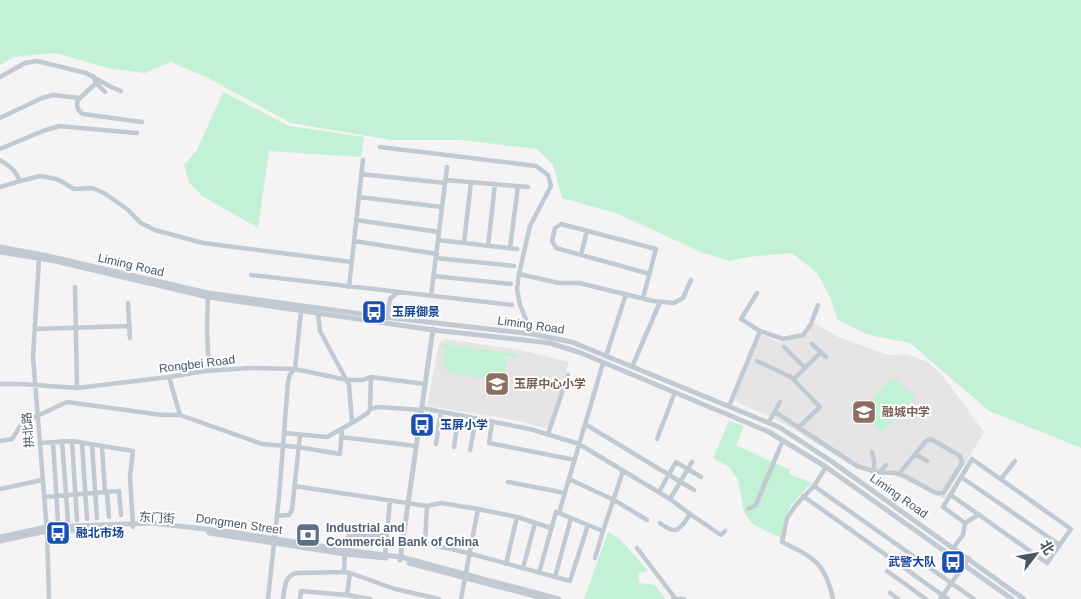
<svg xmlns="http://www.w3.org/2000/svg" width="1081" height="599" font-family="Helvetica,'Noto Sans SC',sans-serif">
	<rect width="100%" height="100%" fill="#f5f3f3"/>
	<!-- education -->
	<path fill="#e6e4e5" d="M813 322 838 337 889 355 907 354 928 362 942 375 984 432 944 499 894 475H876L849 463 781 422 733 400 760 334 779 342 795 339 803 336Z
		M446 339 520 350 569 362 549 429 514 420 427 406 439 343Z"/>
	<!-- green -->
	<path fill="#c3f1d5" d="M0 0H1081V448L989 411 910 343 869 335 838 320 829 295 817 273 792 253 748 257 730 261 703 253 616 213 562 198 553 165 537 149 461 140H391L291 123 208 78 171 62 145 73 112 69 55 53 14 57 0 65Z
		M223 92 289 126 364 137 361 157 269 151 258 228 202 196 189 182 184 165 197 150Z
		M442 344 517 354V357L504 356C508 365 507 373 499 380L451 374C442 367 440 359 447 349L441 348Z
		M893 377 915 397 882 432 860 412Z
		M729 421 744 426 736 445 790 470 789 474 812 483C792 502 784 511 781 538L752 524 744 512 738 480 729 467 713 458Z
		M608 532 620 539 648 571 638 573 639 583 655 585 665 599H584Z"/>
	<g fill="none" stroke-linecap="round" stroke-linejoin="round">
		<!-- minor -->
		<path stroke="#c1cad2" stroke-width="4.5" d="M93 76 96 83 78 100C76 106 78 111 83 114L142 122
			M0 77 25 63 37 61 86 73 111 87 121 91
			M96 83 105 92
			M0 118 42 98 53 95 79 98
			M380 147 536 166 548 175 551 186 530 226 519 274 517 289 520 305 532 334
			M0 149 43 131 59 126 137 133
			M0 160C10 167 15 169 20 181L0 187
			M361 174 445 183
			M446 180 528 187
			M20 181 40 176 57 179 74 189 92 188 104 193 127 209 141 223 155 230 203 243 352 262
			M359 197 442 207
			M356 220 439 232
			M438 240 517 249
			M354 241 437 254
			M464 243 471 182
			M488 246 495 184
			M510 248 518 186
			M581 255 587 231
			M436 258 514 266
			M39 259 33 357 47 531 49 599
			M519 274 559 283H579L653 301 674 303 683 298 691 280
			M251 275 512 305
			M434 276 511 284
			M75 287 77 388
			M349 287 363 160
			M757 293 741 319 760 331 783 339 803 335 811 324 818 305
			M208 294 207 331 209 370
			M431 296 447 167
			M643 298 656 249 561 224 555 228 552 241 556 248 650 274
			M128 303 130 338
			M387 318 390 299 398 292
			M35 329 130 326
			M812 344 826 357
			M784 347 805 368
			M606 356 626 294
			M757 361 791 377 820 407 799 427
			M632 367 660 302
			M169 377 180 415 262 444 298 447 340 454 342 429
			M794 379 821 352
			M0 384H21L77 388 169 377 205 371 251 368 295 369 347 380H363L371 377 425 384
			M729 406 760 331
			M422 408 530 429 579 444 670 499 690 514C680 530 676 536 660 523
			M370 409 371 377
			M775 412 857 466 876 472 895 473 903 475 936 493H943L962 463 960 456 931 439 926 441 899 474
			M492 422 489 443 575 460
			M769 422 780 402
			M352 423 368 413 370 409 379 407 421 410
			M585 424 694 490
			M284 433 327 437 352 423 349 385 320 331 318 313
			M548 434 568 375
			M341 437 416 446
			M657 439 675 392
			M0 441 12 439 24 420 37 416 67 402 162 415H180
			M62 441 68 521
			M72 441 77 520
			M53 442 58 522
			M40 443 72 441 133 451 130 476 133 527
			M82 443 87 519
			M436 444 441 412
			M92 445 97 518
			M102 447 105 492
			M454 447 459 415
			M470 450 476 418
			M872 452 874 460V472
			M915 454 927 461
			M826 467 814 486 796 505 787 518 782 542C814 558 825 562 833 599
			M880 472 886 465
			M961 477 1060 545
			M569 479 614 500 647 520
			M1001 479 1015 461
			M508 482 565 493
			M294 486 427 506 441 503 478 509 517 517 551 528
			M814 486 974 599
			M0 489 42 480
			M107 492 109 517
			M659 492 676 462 701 477
			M951 495 1047 563 1071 529 972 459 943 507 965 523 963 535 954 547
			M803 496 948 599
			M44 497 119 491 121 515
			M670 499 692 462
			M427 506 425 543 468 553 570 581 588 525 559 513 603 363
			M748 509 755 506 758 500 783 440
			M690 514 721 535 725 531
			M277 516 289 515 292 510 300 435
			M965 523 978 515
			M588 525 603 531 595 558
			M603 531 623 471
			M637 548 675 598
			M385 556 390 500
			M506 564 517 517
			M523 568 535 523
			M887 571 926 599
			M344 572 345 550 349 535H387
			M539 573 556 512 559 513
			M555 577 571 518
			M890 593 898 599
			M347 595 350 573
			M268 599 279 497 288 382 290 374 295 369 301 311
			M283 599C285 587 284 576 297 573L344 572 350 573 395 589 439 599
			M300 599 301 591 347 595 370 599
			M461 599 478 509
			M673 599H684
			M940 599 969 558"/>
		<!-- tertiary -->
		<path stroke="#c1cad2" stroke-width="5" d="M0 247 48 256 208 293 384 317 532 334 572 342 779 427 831 461 1024 599
			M0 252 55 261 208 297 433 330 550 343 581 353 769 432 826 467 1012 599
			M209 533 345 554 386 558
			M0 537 46 527 152 523 231 532 345 550 401 557 559 599
			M0 541 47 531 76 530
			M400 560 433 329
			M409 563 546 599"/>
	</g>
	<!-- icons -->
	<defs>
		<symbol id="bus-square" viewBox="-11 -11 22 22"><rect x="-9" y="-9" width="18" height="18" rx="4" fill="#1a4fb4" stroke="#fff"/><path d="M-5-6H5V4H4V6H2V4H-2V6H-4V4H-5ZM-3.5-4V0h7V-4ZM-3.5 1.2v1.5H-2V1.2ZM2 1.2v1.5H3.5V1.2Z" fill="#fff"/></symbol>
		<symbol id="school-square" viewBox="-11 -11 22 22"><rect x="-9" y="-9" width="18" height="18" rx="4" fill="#8d6e63" stroke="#fff"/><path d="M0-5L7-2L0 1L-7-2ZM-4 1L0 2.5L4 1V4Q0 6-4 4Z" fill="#fff"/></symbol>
		<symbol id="bank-square" viewBox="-11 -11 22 22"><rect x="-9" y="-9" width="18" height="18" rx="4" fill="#5c6f8a" stroke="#fff"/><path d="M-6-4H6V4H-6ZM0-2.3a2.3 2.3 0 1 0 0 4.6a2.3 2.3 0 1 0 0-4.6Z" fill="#fff"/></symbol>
	</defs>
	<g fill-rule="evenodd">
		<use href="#bus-square" x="360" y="298" width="28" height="28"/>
		<use href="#school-square" x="483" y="370" width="28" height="28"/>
		<use href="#school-square" x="850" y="398" width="28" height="28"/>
		<use href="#bus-square" x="408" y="411" width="28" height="28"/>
		<use href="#bus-square" x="44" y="519" width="28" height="28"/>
		<use href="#bank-square" x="294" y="521" width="28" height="28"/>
		<use href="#bus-square" x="939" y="548" width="28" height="28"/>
	</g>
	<g text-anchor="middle" stroke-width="4" stroke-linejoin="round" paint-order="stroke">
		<!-- street labels -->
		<g font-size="12" fill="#4a5661" stroke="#fff">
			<text transform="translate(131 265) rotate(13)" y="4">Liming Road</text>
			<text transform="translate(531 325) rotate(8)" y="4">Liming Road</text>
			<text transform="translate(197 364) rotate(-7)" y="4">Rongbei Road</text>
			<text transform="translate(28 430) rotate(-95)" y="4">拱北路</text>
			<text transform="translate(899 496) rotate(35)" y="4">Liming Road</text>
			<text transform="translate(157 518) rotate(3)" y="4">东门街</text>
			<text transform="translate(239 524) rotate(8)" y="4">Dongmen Street</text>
		</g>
		<!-- transit labels -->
		<g font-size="12" font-weight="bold" fill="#164399" stroke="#fff" text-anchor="start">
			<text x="392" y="316">玉屏御景</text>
			<text x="440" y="429">玉屏小学</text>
			<text x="76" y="537">融北市场</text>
			<text x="936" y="566" text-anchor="end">武警大队</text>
		</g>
		<!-- education labels -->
		<g font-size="12" font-weight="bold" fill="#785e54" stroke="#fff" text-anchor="start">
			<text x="514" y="388">玉屏中心小学</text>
			<text x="882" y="416">融城中学</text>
		</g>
		<!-- service labels -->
		<g font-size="12" font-weight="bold" fill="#4e5e75" stroke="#fff" text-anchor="start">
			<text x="326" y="532">Industrial and<tspan x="326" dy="14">Commercial Bank of China</tspan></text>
		</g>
	</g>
	<!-- north arrow -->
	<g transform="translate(1036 554) rotate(59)" stroke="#ffffff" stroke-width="4" paint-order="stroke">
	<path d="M0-4L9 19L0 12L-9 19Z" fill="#4a5661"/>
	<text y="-8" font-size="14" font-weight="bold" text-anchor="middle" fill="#4a5661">北</text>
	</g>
</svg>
